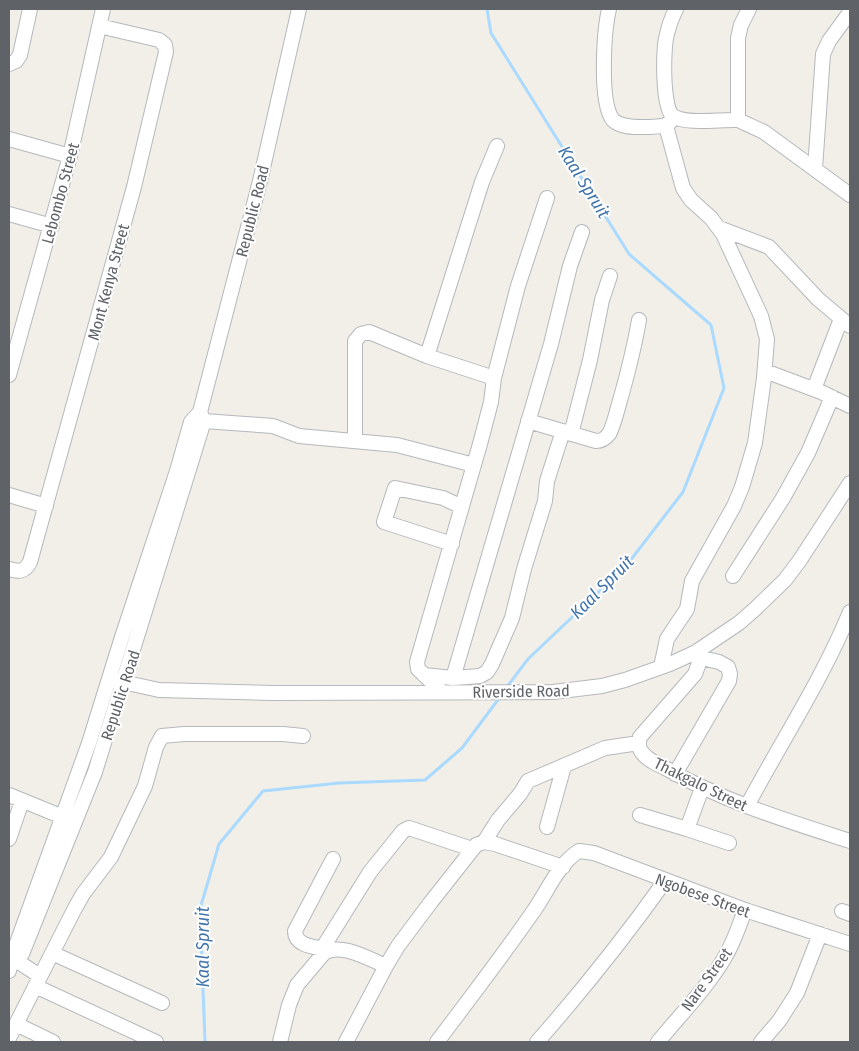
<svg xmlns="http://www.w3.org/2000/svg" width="859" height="1051" font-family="'Fira Sans Condensed',sans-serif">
	<rect width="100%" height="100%" fill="#f1efe8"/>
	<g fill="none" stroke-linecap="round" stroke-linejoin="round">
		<!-- stream -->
		<path stroke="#aadaff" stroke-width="3" d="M487 9 491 33 629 254 711 325 724 388 683 492 626 566 528 659 506 688
			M205 1042 200 909 219 844 263 791 339 783 425 780 462 748 500 697"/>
		<defs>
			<path id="minor" d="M609 9C604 31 599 103 613 120 621 128 637 127 647 127 659 126 668 128 674 117
				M676 9C672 17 669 25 667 34 663 47 662 109 673 116 686 125 722 119 738 120
				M749 9 741 25 738 38V120L764 132 850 195
				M9 64 16 61 20 55 30 9
				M9 139 70 156
				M815 169 823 54 829 41 850 12
				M9 214 52 226
				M719 228 769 247 818 299 850 326
				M427 356 494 378
				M765 371 821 392 850 406
				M9 375 70 156 103 9
				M814 389 841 319
				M204 421 273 426 299 436 397 445 474 465
				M528 421 596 441C602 441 605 439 609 434 614 425 616 414 619 404 627 376 634 349 639 320
				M571 434 590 360 602 300 610 276
				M355 441V341L361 334 369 332 427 356 482 182 497 146
				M9 495 46 506
				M452 544 384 522 395 488 443 498 462 507
				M9 569C19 572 25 572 30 562L134 187 166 52 165 45 159 40 99 26
				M733 576 783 498 808 453 832 397
				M696 652 699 663 695 674 640 737C639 741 638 745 640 749 644 759 658 764 667 769 725 802 788 821 850 841
				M661 667 667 639 687 609 692 581 734 506 742 487 755 443 764 378 767 339 761 316 723 234 711 218 691 200 683 188 666 126
				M424 675 453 678 480 676 487 672 492 664 512 618 524 569 545 501 547 481 563 431
				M453 678 551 344 570 266 582 232
				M109 679 159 690 272 693 553 692 602 686 625 680 670 664 696 652 739 623 755 609 785 580 800 560 850 483
				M442 692 418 669 417 662 480 444 491 402 494 378 518 286 547 198
				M675 774 729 681 730 674 728 667 719 662 698 657
				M9 795 63 817
				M747 806C781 742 822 680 850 612
				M640 815 687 829 702 788
				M547 827 564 766
				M687 829 729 843
				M9 839 22 801
				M484 842 498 820 520 794 528 781 605 748 639 743
				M842 911 850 914
				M322 949 370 872 403 831 409 828 472 849
				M328 950C317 947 295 947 295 931L333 859
				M52 953 162 1003
				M22 954 95 772 204 421 200 412
				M17 961 40 976
				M9 971 13 954 89 743 122 637 177 471 191 422 200 412 260 181 299 9
				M35 986 156 1042
				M16 1024 53 1042
				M9 1038 74 910 83 894 111 857 145 786 156 747 162 736 184 734H283L303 736
				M280 1042 289 1005 297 985 324 953C340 942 369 959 386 966
				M346 1042 386 966 398 946 431 902 476 845 484 842 495 844 563 867
				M437 1042C470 998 504 954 535 909 548 890 559 863 579 851L594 853 745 910 850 944
				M537 1042C582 991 625 937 665 881
				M658 1042C680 1015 707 988 725 957 734 942 739 926 745 910
				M761 1042 779 1021 797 993 820 934"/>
		</defs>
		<!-- minor casing -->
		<use href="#minor" stroke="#b5b8bc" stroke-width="16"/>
		<!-- minor -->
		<use href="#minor" stroke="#fff" stroke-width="14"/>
	</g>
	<g text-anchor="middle" stroke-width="4" stroke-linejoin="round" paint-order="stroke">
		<!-- street labels -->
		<g font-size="16" fill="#5f6368" stroke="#fff">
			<text transform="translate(60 193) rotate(-75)" y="6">Lebombo Street</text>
			<text transform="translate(252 211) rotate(-76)" y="6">Republic Road</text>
			<text transform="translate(108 282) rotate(-75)" y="6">Mont Kenya Street</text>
			<text transform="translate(521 691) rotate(-1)" y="6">Riverside Road</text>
			<text transform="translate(120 695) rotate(-72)" y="6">Republic Road</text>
			<text transform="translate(701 784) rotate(26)" y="6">Thakgalo Street</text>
			<text transform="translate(703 895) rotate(20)" y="6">Ngobese Street</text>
			<text transform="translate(706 979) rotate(-54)" y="6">Nare Street</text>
		</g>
		<!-- water labels -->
		<g font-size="18" font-style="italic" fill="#4174aa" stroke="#fff">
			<text transform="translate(584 182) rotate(58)" y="6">Kaal Spruit</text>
			<text transform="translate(602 587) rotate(-45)" y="6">Kaal Spruit</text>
			<text transform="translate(203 947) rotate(-90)" y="6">Kaal Spruit</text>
		</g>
	</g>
	<!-- border -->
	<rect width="859" height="1051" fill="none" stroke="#5f6368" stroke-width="20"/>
</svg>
